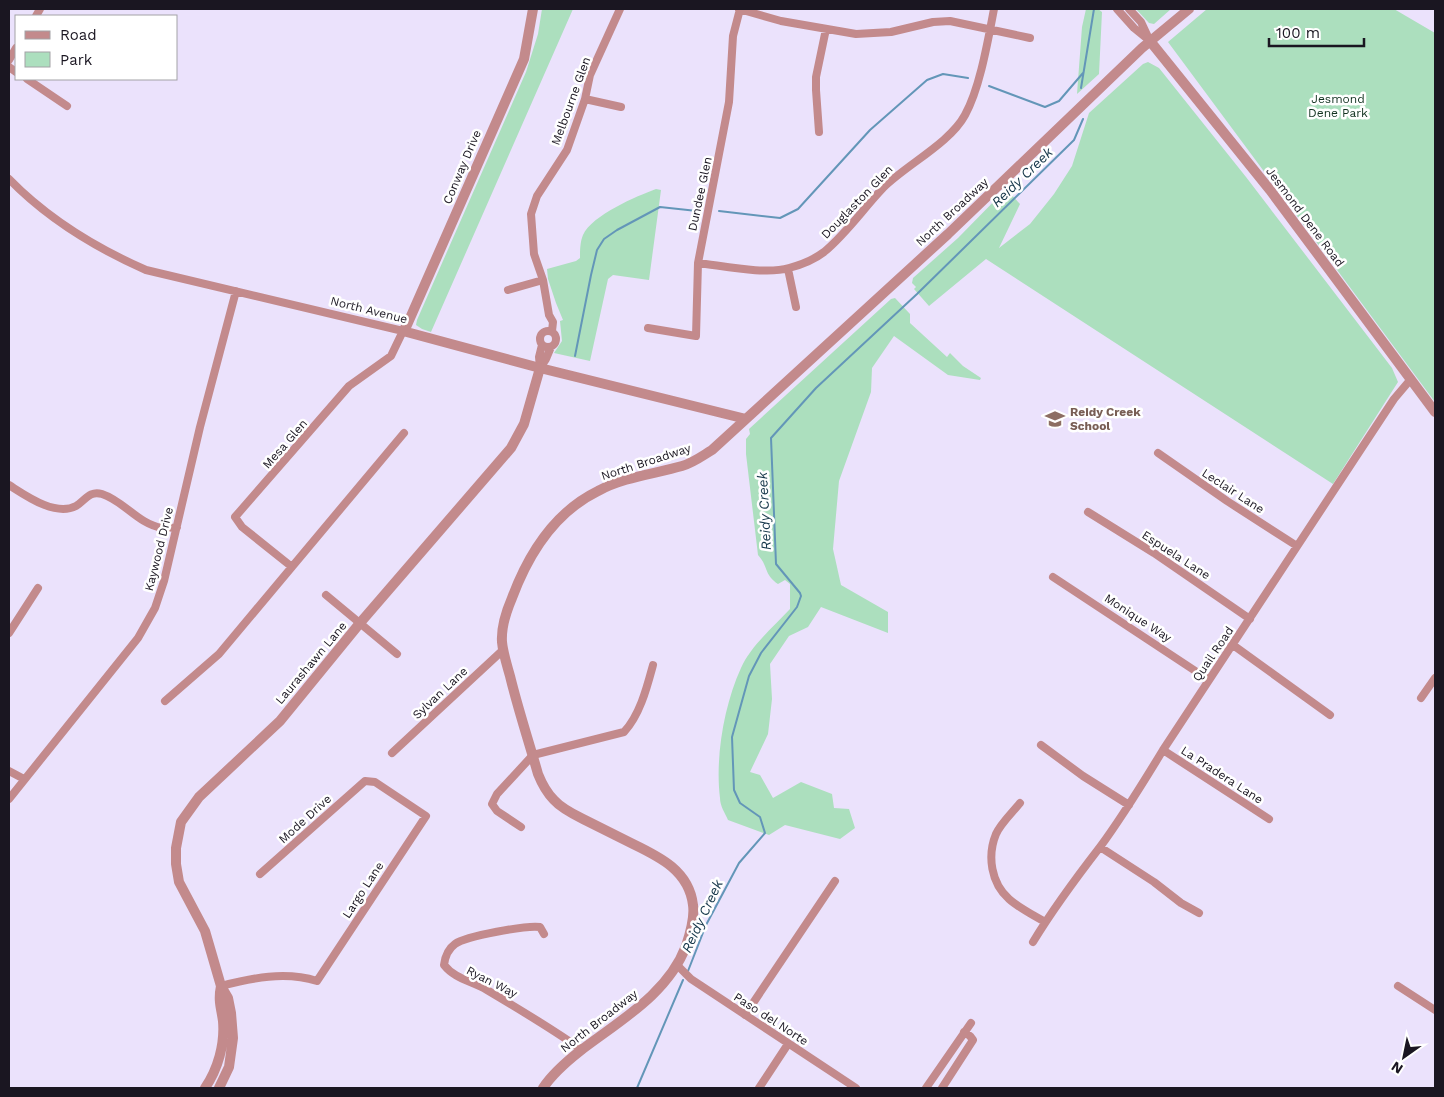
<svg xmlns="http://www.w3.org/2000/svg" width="1444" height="1097" font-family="'Work Sans',sans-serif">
	<rect width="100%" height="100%" fill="#ebe2fc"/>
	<!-- green -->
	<path fill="#acdfbe" d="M542 9H573L431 332 422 329 416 325 417 320 526 72 538 34Z
		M1086 9H1098L1102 12 1099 74 1077 94 1082 27Z
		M1136 9H1171L1154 24 1149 23Z
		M1207 9H1394L1435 33V402L1168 42Z
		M1148 62 1159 68 1163 73 1246 177 1392 368 1398 382 1333 484 986 259 929 306 914 289 916 287 912 283 913 278 958 238 1006 189 1020 204 999 248 1030 224 1054 194 1072 166 1089 113 1143 64Z
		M656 189 661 190 649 280 613 275 608 279 590 361 554 353 562 341 560 321 563 320 556 303 548 279 547 269 576 261 580 258C580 251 580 242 583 235 592 215 637 196 656 189Z
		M895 298 910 314V323L947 357 950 353 963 366 981 378 980 380 948 375 894 336 872 368 871 392 839 481 833 549 841 585 888 612V633L821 607 808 627 789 636 770 664 772 699 768 734 750 772 760 775 773 798 801 782 832 794 834 808 849 809 855 828 840 839 785 825 769 835 728 820C725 813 720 806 720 798 715 758 724 705 741 668 750 647 774 626 790 609V584L785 580 778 584C763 573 769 567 758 555L746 454V439L750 434 749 429 891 299Z"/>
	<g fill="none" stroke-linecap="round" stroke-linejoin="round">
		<!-- stream -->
		<path stroke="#6396b8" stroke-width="2" d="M989 86 1045 107 1059 101 1083 73
			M1081 88 1094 9
			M719 211 780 218 798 209 870 130 927 80 943 74 968 78
			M575 356 591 275 597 250 604 239 617 230 660 207 697 211
			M688 971 706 925 739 863 765 833 760 817 740 803 734 790 732 737 749 676 761 653 797 607 801 596 800 593 776 564 771 438 816 388 917 294 1074 140 1083 119
			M637 1088 683 980"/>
		<!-- minor -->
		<path stroke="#c38a8c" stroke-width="8" d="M739 9 781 21 856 34 891 32 933 22 950 21 1030 38
			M1117 9 1134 28 1150 41
			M1129 9 1141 22 1148 37
			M36 16 40 9
			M9 60 16 48
			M9 67 16 72
			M27 79 67 106
			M585 99 621 107
			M819 132 816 90V77L826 29
			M9 179C47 218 96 248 146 270L403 331 391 356 349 386 235 517 242 527 292 567
			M698 263C724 266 766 275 789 268 800 265 815 259 824 252 846 234 863 209 883 188 906 165 950 143 965 115 980 88 988 40 994 9
			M788 269 796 307
			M508 290 543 280
			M648 328 696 336 698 263 729 102 733 36 740 9
			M540 339a8 8 0 1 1 16 0a8 8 0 1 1-16 0Z
			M552 331 553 322 549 315 543 280 534 254 531 214 537 196 567 150 585 99 590 75 620 9
			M540 368 546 359 551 347
			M540 368 539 357 542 345
			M1158 453 1227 501 1297 546
			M9 485C25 495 55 517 76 506 85 501 89 490 102 494 124 501 138 524 162 528 166 529 172 527 177 527
			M1088 512 1154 553 1250 619
			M1053 577 1209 680
			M326 595 397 654
			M9 633 38 588
			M1233 645 1330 715
			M1421 698 1435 678
			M165 701 219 654 404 433
			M1041 745 1083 776 1129 805
			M1163 750 1269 819
			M392 753 503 650
			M9 771 24 779
			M9 799 138 638 155 608 164 581 200 427 236 291
			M1020 803C1012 813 1001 823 996 834 987 856 991 883 1009 899 1019 908 1033 915 1045 922
			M521 827 497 811 492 804 497 794 533 755 624 732C640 715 647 687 653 665
			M1100 847 1154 882 1181 903 1199 913
			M544 934 540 927C527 925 466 936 455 944 448 949 445 957 444 965 455 979 472 981 487 990 519 1009 551 1028 582 1050
			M1033 942C1053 909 1076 878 1100 847 1123 816 1143 783 1163 750L1394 399 1411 379
			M677 965 691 979 856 1088
			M221 986C252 978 285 971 317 981L426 816 375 782 365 781 260 874
			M1398 986 1435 1010
			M745 1015 835 881
			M759 1088 788 1044
			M926 1088 971 1023
			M942 1088 973 1040 970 1036 964 1032"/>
		<!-- tertiary -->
		<path stroke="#c38a8c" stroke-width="10" d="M533 9 524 59 407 325 403 331 540 368 746 419
			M1150 41 1270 190 1435 412
			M205 1088C218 1069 225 1044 223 1021 221 1007 218 1001 221 986
			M219 1088 229 1067 233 1038 231 1013 228 998 221 986 205 931 179 882 176 864V848L181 822 199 797 280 721 360 623 511 448 524 424 540 368
			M543 1088C553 1073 566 1062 580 1051 619 1021 668 994 686 946 690 934 695 918 693 905 689 871 660 857 633 844 617 836 601 828 585 820 575 815 562 809 554 800 547 793 542 784 538 774 529 742 518 709 510 676 507 665 503 653 502 642 501 627 506 612 512 598 528 555 555 512 598 491 624 477 654 474 682 466 693 463 702 456 712 450L948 234 1142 48 1189 9"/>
	</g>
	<!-- icons -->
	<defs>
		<symbol id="school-bare" viewBox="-9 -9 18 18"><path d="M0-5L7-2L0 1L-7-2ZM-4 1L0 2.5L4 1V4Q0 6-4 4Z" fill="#8d6e63" stroke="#fff" stroke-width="2.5" paint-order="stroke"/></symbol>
	</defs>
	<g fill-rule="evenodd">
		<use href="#school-bare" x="1041" y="405" width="28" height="28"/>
	</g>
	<g text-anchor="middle" stroke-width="5" stroke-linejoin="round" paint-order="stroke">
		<!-- park labels -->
		<g font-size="12" fill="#123220" stroke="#fff">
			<text x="1338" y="103">Jesmond<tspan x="1338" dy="14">Dene Park</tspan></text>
		</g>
		<!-- street labels -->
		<g font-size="12" fill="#1a1621" stroke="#fff">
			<text transform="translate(571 101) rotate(-70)" y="4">Melbourne Glen</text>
			<text transform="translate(462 167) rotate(-67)" y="4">Conway Drive</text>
			<text transform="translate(700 194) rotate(-78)" y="4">Dundee Glen</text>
			<text transform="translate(857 202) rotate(-46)" y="4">Douglaston Glen</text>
			<text transform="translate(952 212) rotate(-43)" y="4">North Broadway</text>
			<text transform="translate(1305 217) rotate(53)" y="4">Jesmond Dene Road</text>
			<text transform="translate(369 310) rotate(14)" y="4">North Avenue</text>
			<text transform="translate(285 444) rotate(-49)" y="4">Mesa Glen</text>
			<text transform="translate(646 462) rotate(-18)" y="4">North Broadway</text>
			<text transform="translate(1233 491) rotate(33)" y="4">Leclair Lane</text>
			<text transform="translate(159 549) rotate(-76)" y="4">Kaywood Drive</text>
			<text transform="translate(1176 555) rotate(33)" y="4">Espuela Lane</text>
			<text transform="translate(1138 618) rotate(33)" y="4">Monique Way</text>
			<text transform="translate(1213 654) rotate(-56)" y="4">Quail Road</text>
			<text transform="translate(311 663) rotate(-50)" y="4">Laurashawn Lane</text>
			<text transform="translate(440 693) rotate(-43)" y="4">Sylvan Lane</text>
			<text transform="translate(1222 775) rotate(33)" y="4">La Pradera Lane</text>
			<text transform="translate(305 819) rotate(-42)" y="4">Mode Drive</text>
			<text transform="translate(363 890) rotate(-57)" y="4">Largo Lane</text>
			<text transform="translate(492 982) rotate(27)" y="4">Ryan Way</text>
			<text transform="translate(771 1019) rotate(33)" y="4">Paso del Norte</text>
			<text transform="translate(599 1021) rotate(-38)" y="4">North Broadway</text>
		</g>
		<!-- education labels -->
		<g font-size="12" font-weight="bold" fill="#785e54" stroke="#fff" text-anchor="start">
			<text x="1070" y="416">Reidy Creek<tspan x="1070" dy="14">School</tspan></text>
		</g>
		<!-- water labels -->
		<g font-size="14" font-style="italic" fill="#16374a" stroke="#fff">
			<text transform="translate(1022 177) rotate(-44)" y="5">Reidy Creek</text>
			<text transform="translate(764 511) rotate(-93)" y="5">Reidy Creek</text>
			<text transform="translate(702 916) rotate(-65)" y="5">Reidy Creek</text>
		</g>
	</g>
	<!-- border -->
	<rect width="1444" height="1097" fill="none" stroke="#1a1621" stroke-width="20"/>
	<!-- legend -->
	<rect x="15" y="15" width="162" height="65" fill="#ffffff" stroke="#a3a2a6"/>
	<rect x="25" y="31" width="25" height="8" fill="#c38a8c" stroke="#a3a2a6"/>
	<text x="60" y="40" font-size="15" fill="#1a1621">Road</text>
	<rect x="25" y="52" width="25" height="15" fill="#acdfbe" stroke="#a3a2a6"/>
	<text x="60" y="65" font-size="15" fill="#1a1621">Park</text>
	<!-- north arrow -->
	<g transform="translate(1404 1057) rotate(213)" stroke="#ffffff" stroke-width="4" paint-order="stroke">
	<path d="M0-4L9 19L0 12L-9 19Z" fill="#1a1621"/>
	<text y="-8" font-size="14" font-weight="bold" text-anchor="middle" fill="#1a1621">N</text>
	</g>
	<!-- scale -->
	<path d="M1269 38v8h95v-8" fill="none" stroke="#1a1621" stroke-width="2.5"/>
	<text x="1276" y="38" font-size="15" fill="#1a1621" stroke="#ffffff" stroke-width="4" paint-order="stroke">100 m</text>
</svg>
